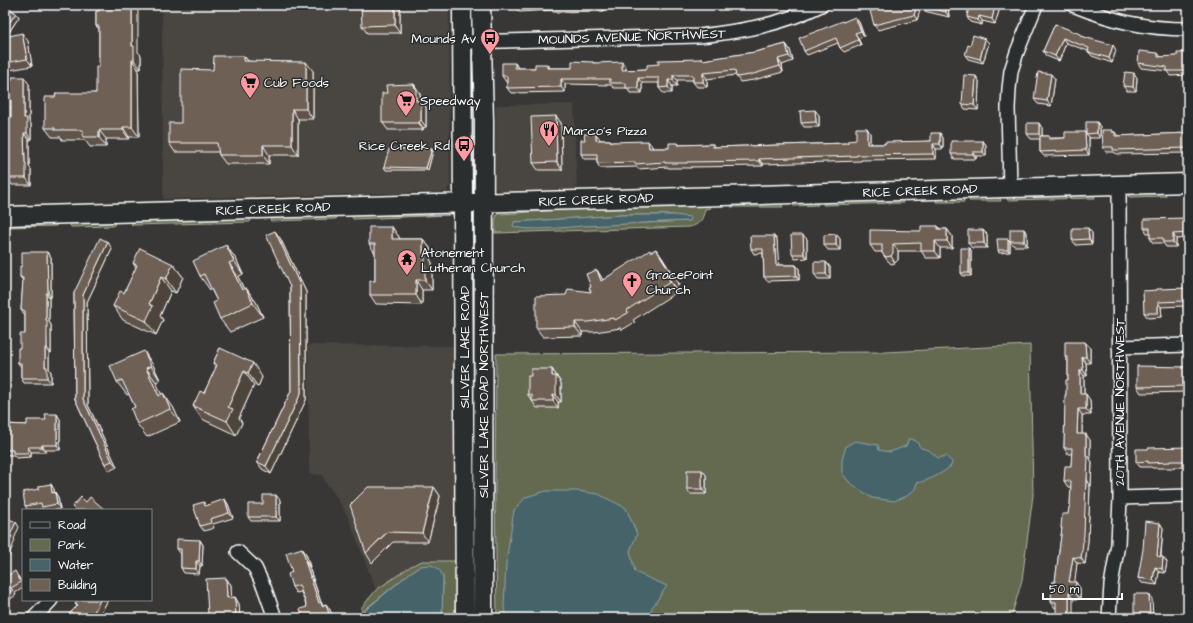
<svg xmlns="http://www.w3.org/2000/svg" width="1193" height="623" font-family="'Architects Daughter',sans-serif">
	<rect width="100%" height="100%" fill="#383736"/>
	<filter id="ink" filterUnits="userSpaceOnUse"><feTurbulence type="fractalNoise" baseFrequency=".025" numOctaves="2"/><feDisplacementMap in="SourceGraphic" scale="8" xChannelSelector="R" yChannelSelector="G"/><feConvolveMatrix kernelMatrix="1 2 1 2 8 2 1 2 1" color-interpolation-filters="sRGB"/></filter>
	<g filter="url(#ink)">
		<!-- built -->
		<path fill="#48443f" d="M162 5H449L450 185 451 186 447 189 448 192 163 199Z
			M574 104 577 191 554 190 500 191 495 188 496 105Z
			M308 345 457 346 458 561 411 566 376 590 348 517 333 492 326 483 322 475 309 474Z"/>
		<!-- green -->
		<path fill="#636a50" stroke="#b1b4a8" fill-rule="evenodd" d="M1164 191 1166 196 1130 197 1128 196 1132 193Z
			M1093 193 1095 198 1007 200 1008 196Z
			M999 196 1001 201H969L971 197Z
			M963 197 964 202H936L937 198Z
			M901 199 903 203 823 205 825 201Z
			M816 201 818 205 793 206 794 202Z
			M780 202 783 207H731L733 205Z
			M706 204 711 208 705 209C703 219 700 225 689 227L495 233V219L496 218 497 214H501L589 208ZM622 215H674L688 221 524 228 516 227 514 222Z
			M355 214H370L402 216 449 215 353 219 352 217Z
			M335 216 337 218 335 219 271 221 270 220 272 217Z
			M248 218 251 220 250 222 133 225 131 224 135 221Z
			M111 221 115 224 113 226 71 227 70 225 74 222Z
			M55 223 58 224 56 226 7 227 8 224Z
			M1030 345 1033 495 1022 580 1011 618H497L495 493 496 354 885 352Z
			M422 561H458V618H442L443 577 421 566 411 572 362 612 361 608 376 590 411 566Z"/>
		<!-- water -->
		<path fill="#47646a" stroke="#91a2a6" d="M622 215H674L690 217 691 218 690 221H688C653 222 618 225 583 226 569 227 524 232 513 226L514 222Z
			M909 438 916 441 921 448 929 450 938 458 946 456 952 462 951 466C940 475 930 480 917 483L915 489 907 496 894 501 872 498 849 482 842 473V460L846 446 855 441 878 445 879 450 890 452 906 446Z
			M546 491H577L598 494 626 508 637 534 630 551 635 572 667 586 651 609 653 618H508L504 608 506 563 514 510 526 497Z
			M430 565C437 567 440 569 443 577L442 618H356L411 572 421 566Z"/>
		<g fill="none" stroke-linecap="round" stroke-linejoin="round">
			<defs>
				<path id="street" d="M1073 5C1113 21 1145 29 1188 29
					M462 42 699 36C743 31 781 25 821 5
					M1010 187 1008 108 1009 89 1011 71 1017 52 1036 5
					M1119 347 1188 345
					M1120 498 1188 496
					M238 552 255 568 264 587 275 618
					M34 618 51 600
					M1109 618 1111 585 1118 544 1120 498 1119 185"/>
				<path id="secondary" d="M462 5 465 618
					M481 5 484 122 483 618
					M5 216 1188 183"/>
			</defs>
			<!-- street casing -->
			<use href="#street" stroke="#fff" stroke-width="16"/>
			<!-- secondary casing -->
			<use href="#secondary" stroke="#fff" stroke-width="21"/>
			<!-- street -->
			<use href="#street" stroke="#2a2d2e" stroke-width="13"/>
			<!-- secondary -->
			<use href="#secondary" stroke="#2a2d2e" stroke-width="18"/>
		</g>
		<!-- wall -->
		<path fill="#5f5348" stroke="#fff" d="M395 5H397L400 9V33H367L362 26Z
			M515 5H641V9H604V11L553 12 552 10 519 12 515 7Z
			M664 5H693V8L667 9Z
			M713 5H727L714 6Z
			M892 5H948L949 17 920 10 917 20 878 30 874 25Z
			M5 6 16 13 19 17 6 37 28 41 32 66 10 70 5 63Z
			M96 11 138 52 141 55V69H138L139 137H129V139H106V147H90L85 140H62L61 137H52L45 128 55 97 96 93 99 67V29L96 26Z
			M999 11 995 24 982 21V25L970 22 967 17Z
			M844 22H859L864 36 858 38 861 45 844 52 840 48 838 43 807 55 804 51Z
			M1055 24 1082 36 1116 50 1112 63 1092 56 1088 51 1066 43 1059 61 1046 56 1043 51Z
			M985 39 989 43 983 63 968 59 965 55 970 46Z
			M786 44 790 50 793 61 782 65 783 72 754 80 740 82 736 75 707 79V87H697L693 82V80H677V86H672V93H663L659 88V83H642V93H630L627 88H614L611 85 565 84V92L511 93 507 88V82H506L502 76 515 63 518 68H572L593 62 594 63 626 67V70L647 69 659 64 702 59 703 60 755 52Z
			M1188 52V75L1171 76 1168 71 1141 68 1138 63 1158 53 1161 57 1177 56 1182 53Z
			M244 56 248 61 313 71V119H298V155H269V164H226L219 155V152H175L169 143 181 123 213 70Z
			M1134 73 1137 78 1136 91H1127L1123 86Z
			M1055 79 1051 106 1038 104 1034 99Z
			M5 80 29 84V121L31 124V140H29V167L31 169V185H12L9 180H5V123H8L11 118V107H5Z
			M979 81 978 110 965 109 962 104Z
			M414 84 420 94V101L426 107V127L423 128V130H388L382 122Z
			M819 115V127H804L801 123Z
			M556 116 561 123 562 170H538L533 163Z
			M1097 122 1100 127V138H1089V137V155L1044 156 1040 152V139H1031L1027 134 1042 128V136H1049L1051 138H1065L1085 132 1086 133Z
			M1112 130 1113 132H1115L1118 136 1188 133V153L1116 154 1114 152H1106L1103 147Z
			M870 133V144H885L931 141 940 133 943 138V149H936V159L861 160V161L763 164V166L691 167V168H668V167L638 169 637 167 600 168 597 163V159H584L581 154 596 134 600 140H610L612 142 652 146V148H669L678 143 680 145 713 144 715 147 848 143 856 140Z
			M983 141 986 145V156H976V159H954L951 154Z
			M433 151 428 170H386L384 167Z
			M1188 218V238L1176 239V247H1166L1163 243H1153L1150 238V233H1147L1144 228Z
			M938 226 940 229H947L952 236V248H940V258H926L921 251H898V260L895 263 891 264 887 260 882 253V252H875L870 245Z
			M392 227 399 237V239H423L430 248V259L432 263V290H422V305L376 304 370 295 375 281V253L369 244Z
			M1024 229 1027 234V246H1014L1010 241Z
			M1092 233V244L1076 245 1072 240Z
			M836 234 840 239V250H828L824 245Z
			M987 234V248H972L968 243Z
			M774 236 777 240 778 265H796L799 269V280L767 281 764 277 763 253 754 254 751 249Z
			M280 238 306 292V400L271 474 262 469 257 462 291 391 290 287Z
			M807 239V258L795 259 792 254Z
			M1010 241V252L999 253 998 250Z
			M112 249 87 302 88 405 117 467 109 471 105 464 75 399 74 293Z
			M656 249 679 285 675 288 677 292 633 320 635 322 622 330 621 328 595 332H582V336L543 337 536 328 566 295 591 292V287L597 270 603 280Z
			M971 250V276H963L961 273Z
			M47 252 51 257V297H49V322L51 325V353H49V369L51 372V383H24L21 378V367L18 363 20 348 25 334V315L21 310 23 281 20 277 22 266Z
			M236 259 243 274 238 277 244 289 246 288 256 302 263 317 230 332 220 319 217 301 211 289 210 290 200 276Z
			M826 262 830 267V279H818L814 274Z
			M133 263 173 264 183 277 176 293 171 291 160 316 163 320 156 335 123 320 113 306 124 293 136 268Z
			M1188 288V316L1184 311V306L1161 307 1162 317 1148 318 1144 313 1157 290Z
			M1085 342 1090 348V363H1086L1087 376H1084V394L1090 400 1091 415H1082V434L1090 440V459L1092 462 1091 486H1090L1088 541 1085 564 1077 563 1074 582 1080 588V599H1073L1055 608 1051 602 1055 582 1062 529 1061 528 1068 514 1070 507 1071 487H1068L1064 481 1071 466 1072 454H1068L1064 448 1066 395 1068 380V362L1065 357Z
			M220 348 262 377 258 387 254 385 239 418 242 423 236 435 202 419 193 406 204 393 216 368 213 363Z
			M153 365 160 380 156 382 161 394 173 407 180 422 147 437 137 424 135 407 129 394 127 395 117 382Z
			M1188 367V392L1141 393 1137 387Z
			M552 369 561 383V402H558V408H537L528 395 531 376Z
			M60 419V450H46V452H31V457L16 458 14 455H5V424L27 425Z
			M1188 447V467H1174V468H1152L1151 467H1140L1136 462Z
			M702 470 706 475V494H690L687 489Z
			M434 487 440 496 428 542H393L372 563 366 553Z
			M54 489V493L58 497 60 509 56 510H44L43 509 34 510H28L25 506Z
			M280 500V521H251L248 517 263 504Z
			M228 504 233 518 213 524 214 528 204 531 200 526 207 505Z
			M1160 523 1163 528 1161 557 1167 562 1165 573 1159 572 1157 585 1142 583 1138 578Z
			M200 540 203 545 202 566H200L199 574 184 573 181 568V554L177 549Z
			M302 548 306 554 310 567H309L321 602 323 605 326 604 330 610 333 618H303L307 607 301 592 296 593 292 587V572Z
			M18 576 23 584V588L15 593 16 595 5 603V577Z
			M226 578 231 585V598L235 597 239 604 240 618H211L208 615Z
			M78 600H108L98 618H65L77 606 75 604Z"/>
		<!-- shaded-wall -->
		<path fill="#4d443b" stroke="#fff" d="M132 5H138V52L141 55V69L134 60 132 46Z
			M395 5H397L400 9V33L395 25Z
			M601 5H602L604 9V11L601 6Z
			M638 5H641V9Z
			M917 5 920 10 917 20 914 15Z
			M945 5H948L949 17 946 12Z
			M995 6 999 11 995 24 992 19Z
			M16 13 19 17 5 38V29Z
			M979 16 982 21V25L978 20Z
			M855 17 859 22 864 36 861 31Z
			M22 33 28 41 32 66 27 59Z
			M855 33 858 38 861 45 858 40Z
			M1063 38 1066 43 1059 61 1055 56Z
			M985 39 989 43 983 63 980 59Z
			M786 44 790 50 793 61 789 56Z
			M1113 45 1116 50 1112 63 1109 58Z
			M244 56 251 65 244 61Z
			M778 59 782 65 783 72 780 66Z
			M132 60 138 69 139 137 132 127Z
			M306 62 313 71V119L306 109Z
			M622 62 626 67V75L622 70Z
			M515 63 519 69 515 68Z
			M547 64 551 69 547 68Z
			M703 73 707 79V87L703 82Z
			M1134 73 1137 78 1136 91 1133 87Z
			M1051 74 1055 79 1051 106 1047 101Z
			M673 75 677 80V86L673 80Z
			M976 76 979 81 978 110 974 105Z
			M24 77 29 84V121L31 124V140L27 133 24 118Z
			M638 78 642 83V93L638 88Z
			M561 79 565 84V92L561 87Z
			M668 80 672 86V93L668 87Z
			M414 84 420 94 421 107 416 101Z
			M421 101 426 107V127L421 120Z
			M292 109 298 119V155L292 145Z
			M815 110 819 115V127L816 122Z
			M556 116 561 123 562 170 557 162Z
			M419 122 423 128V130L419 123Z
			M1097 122 1100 127V138L1097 133Z
			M1039 123 1042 128V139L1039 134Z
			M123 127 129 137V139L123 130Z
			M867 128 870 133V149L867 144Z
			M99 130 106 139V147L99 137Z
			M1085 132 1089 137V155L1086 150Z
			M24 133 29 140V167L31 169V185L26 178 25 163Z
			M940 133 943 138V149L940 144Z
			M596 134 600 139V145L596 140Z
			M648 141 652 146V153L649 148Z
			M983 141 986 145V156L983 152Z
			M933 144 936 149V159L933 154Z
			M263 145 269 155V164L263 155Z
			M432 149 433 151 428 170 426 168Z
			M973 152 976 156V159L973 154Z
			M759 159 763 164V166L759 161Z
			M392 227 399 237V248L392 239Z
			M1088 228 1092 233V244L1089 239Z
			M947 229 952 236V248L947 241Z
			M1024 229 1027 234V246L1024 241Z
			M983 230 987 234V248L984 243Z
			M275 231 280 238 306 292V400L271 474 266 466 301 393 300 285Z
			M836 234 840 239V250L836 245Z
			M1173 234 1176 239V247L1173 242Z
			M803 235 807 239V258L804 254Z
			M774 236 777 240 779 269 776 265Z
			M423 239 430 248V259L432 263V290L425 280 423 254Z
			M1008 239 1010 241V252L1008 250Z
			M935 241 940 248V258L935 251Z
			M108 242 112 249 87 302 88 405 117 467 112 461 83 399V295Z
			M893 244 898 251V260L895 263 891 256Z
			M226 245 236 259 243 274 234 261Z
			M969 248 971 250V276L969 273Z
			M656 249 663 259 679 285 673 276Z
			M47 252 51 257V297L48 293Z
			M826 262 830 267V279L826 274Z
			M229 263 238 277 251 304 242 290Z
			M173 264 183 277 176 293 166 279Z
			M796 265 799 269V280L796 276Z
			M597 270 603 280 601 281Z
			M161 277 171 291 160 316 163 320 156 335 146 321 149 304Z
			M668 278 675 288 677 292 670 282Z
			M416 280 422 290V305L416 295Z
			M246 288 256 302 263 317 253 303Z
			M46 293 49 297V322L51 325V353L47 348 46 320Z
			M1158 302 1161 307 1162 317 1158 313Z
			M575 322 582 332V336L575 327Z
			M1085 342 1090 348V363L1086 357Z
			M45 348 49 353V369L51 372V383L47 378 45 367Z
			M144 351 153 365 160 380 151 366Z
			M1082 357 1086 363 1087 376 1083 370Z
			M253 363 262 377 258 387 248 373Z
			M146 368 156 382 168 409 159 396Z
			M552 369 561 383V402L556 395 552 376Z
			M1080 370 1084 376V400L1080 394Z
			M244 371 254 385 239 418 242 423 236 435 227 421 228 407Z
			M163 393 173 407 180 422 170 409Z
			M1086 394 1090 400 1091 415 1086 409Z
			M553 395 558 402V408L553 401Z
			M1078 409 1082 415V440L1077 434Z
			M57 414 60 419V450L57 445Z
			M1086 434 1090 440V459L1092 462 1091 486 1087 480 1086 456Z
			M42 445 46 450V452L42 447Z
			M28 447 31 452V457L28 453Z
			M702 470 706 475V494L702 489Z
			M1086 480 1090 486 1088 541 1085 564 1081 558Z
			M51 484 54 489 55 498 52 493Z
			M434 487 440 496 428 542 422 533Z
			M55 492 58 497 60 509 57 504Z
			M276 495 280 500V521L276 517Z
			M225 499 228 504 233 518 229 513Z
			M16 522 19 527 14 539 15 540 8 558 5 554V551L10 535Z
			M1160 523 1163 528 1160 561 1157 556Z
			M200 540 203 545 202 566 199 561Z
			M302 548 306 554 310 567 306 561Z
			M1073 557 1077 563 1074 588 1069 582Z
			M1163 557 1167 562 1165 573 1162 569Z
			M196 561 200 566 199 574 196 569Z
			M305 561 309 567 323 609 319 603Z
			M1155 567 1159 572 1157 585 1153 580Z
			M226 578 231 585 232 604 227 598Z
			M1076 582 1080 588V599L1075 593Z
			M1069 593 1073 599V618H1069Z
			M1149 594 1152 599 1153 618H1150Z
			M235 597 239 604 240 618H236Z
			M100 600H108L98 618H96L93 614Z
			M326 604 330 610 333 618H332L329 614Z
			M91 613 95 618H87Z"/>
		<!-- building -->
		<path fill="#6e6154" stroke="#fff" d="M99 5H132V46H134V60H132V127H123V130H99V137H83V130H55V128H45V97H55L56 93H96V67H99V26H96V11H99Z
			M361 5H395V25L362 26Z
			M515 5H601V6L550 7V6L515 7Z
			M892 5H917L914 15 874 25 870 11Z
			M917 5H945L946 12Z
			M969 5H991L995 6 992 19 979 16 978 20 967 17Z
			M5 6 16 13 5 29Z
			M855 17 861 31 855 33 858 40 840 48 836 38 804 51 799 38 843 21V22Z
			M1055 24 1080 34V36L1113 45 1109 58 1088 52 1089 48 1063 38 1055 56 1043 51Z
			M22 33 27 59 5 63V37Z
			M973 35 985 39 980 59 965 55 968 45 970 46Z
			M786 44 789 56 778 59 780 66 750 75 736 77 735 70 703 73V82H693V75H673V80H668V87L659 88V78H638V88H626V83H610V79H561V87L507 88V76H502V63H515V68H535V64H547V68H572V61L593 62V63L622 62V70L647 69V65L659 64 658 60 702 59V60L755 52Z
			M1139 51 1158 53V57L1177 56V53H1182V52H1188V71H1167V67L1138 63Z
			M214 56H244V61L306 62V109H292V145H263V155H219L217 143H169V123H181V69L213 70Z
			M1038 72 1051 74 1047 101 1034 99Z
			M1125 72 1134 73 1133 87 1123 86Z
			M964 75 976 76 974 105 962 104Z
			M12 77H24V118H27V133H24L25 163H26V178H8V173H5V123H8V118H11V100H5V80H12Z
			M414 84V87H416V101H421V120L419 122V123H383V122H382V93H387L386 85Z
			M815 110 816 122 801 123 800 111Z
			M556 116 557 162 533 163 531 117Z
			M1086 122H1097V133L1086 134Z
			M1027 123H1039V134H1027Z
			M856 128H867V144H885V142L931 141V133H940V144H933V154L857 155V156L759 159V161L687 162V163H665V162L635 164V162L597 163V154H581V140H585L584 134H596V140H610L611 142 648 141 649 148H669V143H678V145L713 144V147L848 143 847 141 856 140Z
			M1102 130H1112V132H1115V136L1188 133V148L1113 150V147H1103Z
			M1065 132H1085L1086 150 1040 152V136H1049V139L1065 138Z
			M951 141H983V152H973V154H951Z
			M389 149H432L426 168 384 167Z
			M1188 218V233L1173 234V242H1163V238H1150V228H1144V219Z
			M921 226H938V229H947V241H935V251H921V243L893 244V253L891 256 886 257 882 253V245H870V230L921 231Z
			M369 227H392V239H423V254H425V280H416V295H370V281H375V244H369Z
			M1072 228H1088L1089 239 1072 240Z
			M1010 229H1024V241H1010Z
			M968 230H983L984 243H968Z
			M275 231 300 285 301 393 266 466 257 462 291 391 290 287 266 235Z
			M836 234V245H824V235Z
			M791 235H803L804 254H792Z
			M750 236H774L776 265H796V276L764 277 763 249H751Z
			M100 238 108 242 83 295V399L112 461 105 464 75 399 74 293Z
			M997 239H1008V250H998Z
			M226 245 234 261 229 263 242 290 246 288 253 303 220 319 213 303 217 301 204 274 200 276 193 261Z
			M140 248 173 264 166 279 161 277 149 304 153 306 146 321 113 306 120 291 124 293 137 265 133 263Z
			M961 248H969V273H961Z
			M656 249 673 276 668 278 670 282 627 310 628 313 615 320 614 318 588 322H575V327L536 328V296L566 295 568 289 591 292 589 288 591 287 586 274 597 270 601 281 650 250 651 252Z
			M22 252H47L48 293H46V320H47V348H45V367H47V378H21V363H18V348H20V334H25V311L21 310 23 278 20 277V266H22Z
			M814 262H826V274H814Z
			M1188 288V311H1184V301L1158 302V313H1144L1143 291 1157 290V289Z
			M1065 342H1085L1086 357H1082L1083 370H1080V394H1086V409H1078L1077 434H1086V456H1088L1087 480H1086L1084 535 1081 558 1073 557 1069 582H1076L1075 593H1069V618H1056V602H1051L1052 582H1055L1062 528H1061L1062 514H1068L1069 507H1070L1071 481H1064L1065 466H1071L1072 448H1064L1065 395H1066V380H1068V357H1065Z
			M220 348 253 363 248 373 244 371 228 407 233 409 227 421 193 406 200 391 204 393 217 365 213 363Z
			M144 351 151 366 146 368 159 396 163 393 170 409 137 424 131 409 135 407 122 380 117 382 110 366Z
			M1137 366 1188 367V386L1137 387Z
			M531 369H552V376H556V395H553V401H532V395H528V376H531Z
			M45 414H57V445H42V447H28V453H13V450H5V424L27 425V420H46Z
			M1188 447V461H1170V462L1148 463V461L1136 462V449H1148V448Z
			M687 470H702V489H687Z
			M51 484 52 493 55 492 57 504 42 507 41 503 25 506 23 492 39 489V486Z
			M368 487H434L422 533 387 532 366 553 350 505Z
			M263 495H276V517H248V504H263Z
			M81 497 86 502 90 497 105 510H76L72 507Z
			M225 499 229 513 210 519 211 523 200 526 193 505 204 502 205 506Z
			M5 517 16 522 10 535 12 536 5 551Z
			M1145 521 1160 523 1157 556 1163 557 1162 569 1155 567 1153 580 1138 578 1143 549Z
			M177 539 200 540 199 561H196V569L181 568V549H177Z
			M302 548 306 561H305L319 603 321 602 322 606 326 604 329 614 326 615 327 618H303L300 609 307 607 299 585 292 587 288 574 292 572 286 553Z
			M15 571 21 582 11 588 13 590 5 596V577Z
			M226 578 227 598 235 597 236 618H215V615H208L206 579Z
			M1134 594H1149L1150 618H1134Z
			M78 600H100L93 614 91 613 87 618H65L78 605 75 604Z"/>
	</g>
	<!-- icons -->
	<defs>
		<symbol id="bus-pin" viewBox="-11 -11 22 30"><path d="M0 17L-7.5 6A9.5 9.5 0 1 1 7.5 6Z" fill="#ff9aa2" stroke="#2a2d2e"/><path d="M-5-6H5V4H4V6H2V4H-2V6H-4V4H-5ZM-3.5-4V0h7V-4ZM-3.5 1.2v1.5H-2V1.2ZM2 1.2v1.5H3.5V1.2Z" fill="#111"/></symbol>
		<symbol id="supermarket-pin" viewBox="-11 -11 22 30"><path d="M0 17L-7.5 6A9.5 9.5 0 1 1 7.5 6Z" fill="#ff9aa2" stroke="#2a2d2e"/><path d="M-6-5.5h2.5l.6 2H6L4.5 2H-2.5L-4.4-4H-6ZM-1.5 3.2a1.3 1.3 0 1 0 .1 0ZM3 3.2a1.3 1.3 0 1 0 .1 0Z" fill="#111"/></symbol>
		<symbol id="restaurant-pin" viewBox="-11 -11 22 30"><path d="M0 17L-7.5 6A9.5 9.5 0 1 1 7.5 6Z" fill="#ff9aa2" stroke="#2a2d2e"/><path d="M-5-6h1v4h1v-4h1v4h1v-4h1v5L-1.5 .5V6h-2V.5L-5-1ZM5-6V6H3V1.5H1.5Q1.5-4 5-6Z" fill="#111"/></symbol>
		<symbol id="temple-pin" viewBox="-11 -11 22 30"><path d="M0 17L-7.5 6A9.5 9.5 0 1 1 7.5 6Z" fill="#ff9aa2" stroke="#2a2d2e"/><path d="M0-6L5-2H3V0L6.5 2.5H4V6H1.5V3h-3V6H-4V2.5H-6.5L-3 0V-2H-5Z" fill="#111"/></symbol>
		<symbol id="church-pin" viewBox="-11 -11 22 30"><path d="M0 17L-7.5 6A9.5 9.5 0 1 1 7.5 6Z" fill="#ff9aa2" stroke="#2a2d2e"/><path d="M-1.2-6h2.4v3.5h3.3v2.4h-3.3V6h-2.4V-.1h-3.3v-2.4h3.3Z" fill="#111"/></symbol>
	</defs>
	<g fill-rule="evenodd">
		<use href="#bus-pin" x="479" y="27" width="22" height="30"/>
		<use href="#supermarket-pin" x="239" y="71" width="22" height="30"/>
		<use href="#supermarket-pin" x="395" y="89" width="22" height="30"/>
		<use href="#restaurant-pin" x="538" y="119" width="22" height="30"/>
		<use href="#bus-pin" x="453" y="134" width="22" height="30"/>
		<use href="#temple-pin" x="396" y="248" width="22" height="30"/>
		<use href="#church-pin" x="621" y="270" width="22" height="30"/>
	</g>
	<g text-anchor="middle" stroke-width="3" stroke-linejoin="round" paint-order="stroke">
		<!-- street labels -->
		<g font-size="13" fill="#fff" stroke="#2a2d2e">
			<text transform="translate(632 36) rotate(-2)" y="5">MOUNDS AVENUE NORTHWEST</text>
			<text transform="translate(920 190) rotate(-2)" y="5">RICE CREEK ROAD</text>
			<text transform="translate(596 199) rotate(-2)" y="5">RICE CREEK ROAD</text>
			<text transform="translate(273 208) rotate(-2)" y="5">RICE CREEK ROAD</text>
			<text transform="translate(464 347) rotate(-90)" y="5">SILVER LAKE ROAD</text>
			<text transform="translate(483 395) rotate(-90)" y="5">SILVER LAKE ROAD NORTHWEST</text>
			<text transform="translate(1119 402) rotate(-90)" y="5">20TH AVENUE NORTHWEST</text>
		</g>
		<!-- poi labels -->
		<g font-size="13" fill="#fff" stroke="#2a2d2e" text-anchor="start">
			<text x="476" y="43" text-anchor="end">Mounds Av</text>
			<text x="264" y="87">Cub Foods</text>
			<text x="420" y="105">Speedway</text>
			<text x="563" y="135">Marco's Pizza</text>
			<text x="450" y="150" text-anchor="end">Rice Creek Rd</text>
			<text x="421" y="257">Atonement<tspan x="421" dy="15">Lutheran Church</tspan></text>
			<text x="646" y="279">GracePoint<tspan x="646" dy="15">Church</tspan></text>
		</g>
	</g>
	<!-- margin -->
	<rect width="1193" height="623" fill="none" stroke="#2a2d2e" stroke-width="20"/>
	<rect x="10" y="10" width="1173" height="603" fill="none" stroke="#fff" stroke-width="1.5" filter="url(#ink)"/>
	<!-- legend -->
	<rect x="22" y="509" width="130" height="92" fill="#2a2d2e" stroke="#7f8182"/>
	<rect x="30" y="522" width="20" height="6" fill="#2a2d2e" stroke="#7f8182"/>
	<text x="58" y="529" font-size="12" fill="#ffffff">Road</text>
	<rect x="30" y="539" width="20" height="12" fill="#636a50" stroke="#7f8182"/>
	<text x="58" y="549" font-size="12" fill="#ffffff">Park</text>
	<rect x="30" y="559" width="20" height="12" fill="#47646a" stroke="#7f8182"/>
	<text x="58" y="569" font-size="12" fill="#ffffff">Water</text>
	<rect x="30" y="579" width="20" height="12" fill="#6e6154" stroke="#7f8182"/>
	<text x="58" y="589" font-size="12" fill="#ffffff">Building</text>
	<!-- scale -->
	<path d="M1043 593v6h79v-6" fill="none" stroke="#ffffff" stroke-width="2"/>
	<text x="1049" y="593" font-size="12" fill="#ffffff" stroke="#2a2d2e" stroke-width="3" paint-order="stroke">50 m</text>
</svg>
